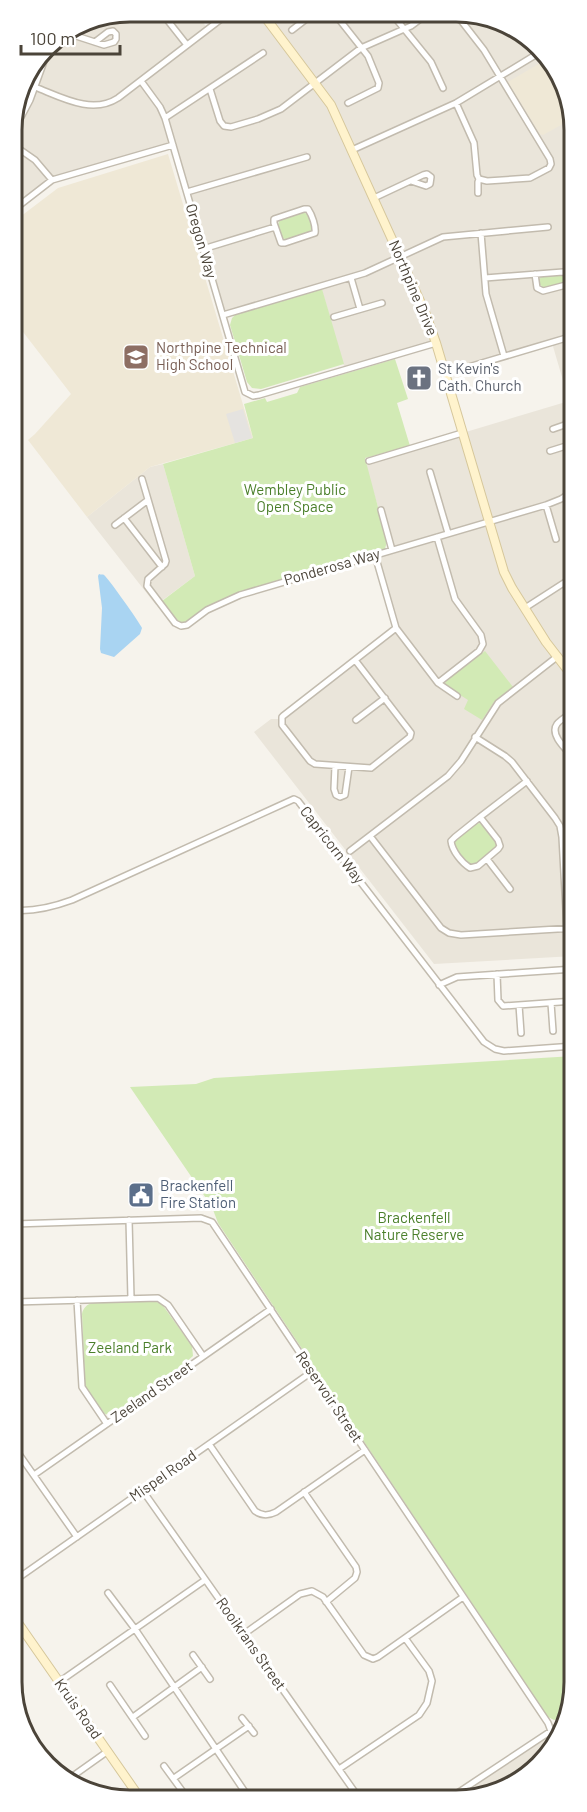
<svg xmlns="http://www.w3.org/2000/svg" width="587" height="1812" font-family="Barlow,sans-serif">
	<rect width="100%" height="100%" fill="#f6f3ec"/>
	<!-- residential -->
	<path fill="#eae5da" d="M131 12H196L207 28 227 13 480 14 540 47 573 108 574 956 434 964 254 732 271 719H281L396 629 375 554 391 550 366 467 369 461 569 401 552 343 445 375 435 344 345 370 321 287 223 316 172 146 53 181 12 212V134L21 118 48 48 52 42 86 21Z
		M163 464 195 576 156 605 87 517 150 467Z
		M559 1726 545 1760 479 1798H452Z"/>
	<!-- education -->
	<path fill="#efe8d6" d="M547 59 573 108V124L570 120 543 135 540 134 508 82Z
		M168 154 253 438 150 467 87 517 28 440 35 434 71 394 13 319 12 223 58 188Z"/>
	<!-- green -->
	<path fill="#d2eab5" d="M562 87 573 108V119L563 120Z
		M304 212 309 216 312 227 310 233 288 240 282 238 278 225 280 219Z
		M565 274 568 278 565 283 544 288 539 284V279L543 276Z
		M322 289 344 364 261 389 252 388 247 382 230 325 232 318 235 315Z
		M395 359 408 399 397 403 410 446 365 458 387 541 385 549 239 592 210 606 185 622H179L162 601 195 576 163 464 253 438 244 404 265 398 267 402 297 393 300 387Z
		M485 651 513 687 494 702 482 720 464 709 468 700 446 686 445 683 447 680Z
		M479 823 484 826 497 844C495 850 478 865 472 865 464 864 455 849 454 843 459 835 470 826 479 823Z
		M574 1056 575 1689 563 1717 554 1720 548 1717 218 1223 212 1207 130 1087 196 1084 214 1078Z
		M153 1301 160 1303 164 1307 192 1346 193 1356 170 1376 115 1414 110 1415 105 1414 87 1390 85 1384 82 1314C83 1308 87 1304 93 1303Z"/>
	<!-- parking -->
	<path fill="#e5e3e0" d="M243 409 252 438 235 443 226 414Z"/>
	<!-- water -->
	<path fill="#a9d4f2" d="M99 574C101 575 103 574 104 575 108 578 140 623 142 628L140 634 114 657 101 653 100 649 102 608 98 576Z"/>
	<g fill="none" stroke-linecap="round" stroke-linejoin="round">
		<defs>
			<path id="street" d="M161 12 187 45
				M334 13 368 56 379 83 378 88 348 103
				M392 14 431 62 443 88
				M292 30 314 13
				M67 33 104 45 114 42 116 39V34L113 31 108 32 95 42
				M141 81 160 107 165 118 245 392 253 396 259 395 436 343
				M35 87C61 97 92 115 118 98L229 13
				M210 89 220 121 224 126 231 127 258 119 281 109 361 48 411 26 427 14
				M456 103 474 143 477 175 479 179 487 181 530 178 549 168 551 164 550 159 484 50 456 14
				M165 118 263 53
				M12 134 30 100 50 45
				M12 144 35 160 52 180
				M352 150 456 103 542 51
				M187 192 307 157
				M478 193V182L479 179
				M374 198 423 175 427 174 431 177 430 184 426 186 411 181
				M304 209H308C312 215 316 226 315 233L285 243H281L274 223V219Z
				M12 211 52 180 173 145
				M481 233 486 294 504 356
				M203 249 275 227
				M351 278 360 309
				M485 278 563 272 569 275 570 279 566 285 543 291 537 288 535 274
				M223 315 365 273 443 237 548 227
				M334 317 382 303
				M445 374 573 336
				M553 429 573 422
				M550 451 566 446 573 440
				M369 461 462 433
				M430 472 448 533
				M142 479 166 561 165 564 148 579 147 586 175 623 181 626 187 625 207 610 240 595 546 505 561 499 573 491
				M546 505 556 539
				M381 510 392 550
				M124 518 162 567
				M115 525 148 500
				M437 537 455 599 481 635 483 644 479 651 438 683
				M375 555 396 628 438 683 457 696
				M525 608 573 577
				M355 660 408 729 411 733 410 737 371 768 315 764 310 761 282 725V717L283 716 396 628
				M574 711C569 715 561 719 557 724 549 735 567 750 574 758
				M356 720 385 698
				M475 737 505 756 512 762 555 818 560 826 562 837 567 929
				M335 766 334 789 336 795 340 797 345 795 349 767
				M480 817 455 837 451 841C452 851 462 863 470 868L478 866 498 849 500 846 498 840 480 817 527 781
				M370 836 441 928 449 933 461 935 574 928
				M350 851 448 776 461 761 498 703 558 656
				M487 859 510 889
				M13 910C34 912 53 907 72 900L294 799 298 801 484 1042 495 1049 504 1051 574 1046
				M497 974 498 1000 503 1006 574 1001
				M439 985 457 977 574 969
				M551 1003 553 1031
				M519 1005 521 1033
				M129 1220 131 1298
				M14 1224 201 1218 212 1222 548 1723 554 1739
				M77 1300 82 1387 107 1424
				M14 1302 158 1298 168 1305 203 1356
				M209 1444 255 1511C262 1516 268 1516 276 1512L365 1450
				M14 1447 77 1537
				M34 1475 271 1309
				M143 1491 359 1798
				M304 1492 356 1567 357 1572 355 1578 326 1602
				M14 1581 313 1371
				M108 1593 135 1629 249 1798
				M244 1634 300 1594 312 1591 323 1597 364 1655 373 1659 378 1657 463 1597
				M193 1655 210 1679
				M59 1682 205 1580
				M110 1685 145 1736
				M133 1717 202 1667
				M242 1718 254 1733
				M164 1766 183 1792
				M339 1769 419 1715 427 1703 432 1681 429 1671 405 1638
				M70 1778 108 1751
				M174 1778 249 1726
				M450 1798 560 1725"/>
			<path id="secondary" d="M262 13 331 105 425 312 436 343 504 572 512 588 546 642 573 677
				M14 1616 16 1620 140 1798"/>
		</defs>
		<!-- street casing -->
		<use href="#street" stroke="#c2bbae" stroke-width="8"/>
		<!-- secondary casing -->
		<use href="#secondary" stroke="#d6c79b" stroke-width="10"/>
		<!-- street -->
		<use href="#street" stroke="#fff" stroke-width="5"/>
		<!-- secondary -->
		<use href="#secondary" stroke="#fff3cd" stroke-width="8"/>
	</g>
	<!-- icons -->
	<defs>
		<symbol id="school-square" viewBox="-11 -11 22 22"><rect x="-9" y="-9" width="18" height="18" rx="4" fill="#8d6e63" stroke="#fff"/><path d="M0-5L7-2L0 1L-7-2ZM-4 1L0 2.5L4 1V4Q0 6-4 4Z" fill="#fff"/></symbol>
		<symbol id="church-square" viewBox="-11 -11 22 22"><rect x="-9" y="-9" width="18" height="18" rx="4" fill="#6b7280" stroke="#fff"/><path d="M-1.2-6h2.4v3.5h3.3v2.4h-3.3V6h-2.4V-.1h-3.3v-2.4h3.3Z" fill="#fff"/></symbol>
		<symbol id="civic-square" viewBox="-11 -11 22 22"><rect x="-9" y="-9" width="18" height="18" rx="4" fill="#5c6f8a" stroke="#fff"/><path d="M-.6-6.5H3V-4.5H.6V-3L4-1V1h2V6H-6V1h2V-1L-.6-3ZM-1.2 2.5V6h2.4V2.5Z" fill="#fff"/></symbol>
	</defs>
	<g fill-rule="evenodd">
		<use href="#school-square" x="121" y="342" width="30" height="30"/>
		<use href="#church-square" x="404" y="363" width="30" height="30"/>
		<use href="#civic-square" x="126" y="1180" width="30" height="30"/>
	</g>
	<g text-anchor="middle" stroke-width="6" stroke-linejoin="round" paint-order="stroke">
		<!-- street labels -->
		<g font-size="15" fill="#4b4439" stroke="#fff">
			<text transform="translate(201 241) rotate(74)" y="5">Oregon Way</text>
			<text transform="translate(413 288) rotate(67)" y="5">Northpine Drive</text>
			<text transform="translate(332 567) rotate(-16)" y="5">Ponderosa Way</text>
			<text transform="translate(332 845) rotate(52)" y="5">Capricorn Way</text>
			<text transform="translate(152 1392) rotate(-35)" y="5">Zeeland Street</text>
			<text transform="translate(329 1397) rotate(56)" y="5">Reservoir Street</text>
			<text transform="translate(163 1476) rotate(-35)" y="5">Mispel Road</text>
			<text transform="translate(251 1644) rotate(55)" y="5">Rooikrans Street</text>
			<text transform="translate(78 1709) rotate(55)" y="5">Kruis Road</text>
		</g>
		<!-- education labels -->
		<g font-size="15" fill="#785e54" stroke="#fff" text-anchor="start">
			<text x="156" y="353">Northpine Technical<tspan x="156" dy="17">High School</tspan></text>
		</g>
		<!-- worship labels -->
		<g font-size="15" fill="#5b616d" stroke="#fff" text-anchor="start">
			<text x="438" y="374">St Kevin's<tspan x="438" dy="17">Cath. Church</tspan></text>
		</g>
		<!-- park labels -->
		<g font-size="15" fill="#4a7f2a" stroke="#fff">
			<text x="295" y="495">Wembley Public<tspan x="295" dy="17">Open Space</tspan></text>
			<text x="414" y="1223">Brackenfell<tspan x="414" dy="17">Nature Reserve</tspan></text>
			<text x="130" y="1353">Zeeland Park</text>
		</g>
		<!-- service labels -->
		<g font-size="15" fill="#4e5e75" stroke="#fff" text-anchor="start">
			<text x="160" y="1191">Brackenfell<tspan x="160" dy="17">Fire Station</tspan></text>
		</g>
	</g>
	<!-- crop -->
	<path d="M0 0H587V1812H0ZM130 22H456A108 108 0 0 1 564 130V1682A108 108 0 0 1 456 1790H130A108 108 0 0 1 22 1682V130A108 108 0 0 1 130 22Z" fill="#fff" fill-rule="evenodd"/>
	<path fill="none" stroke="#4b4439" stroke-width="3" d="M130 22H456A108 108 0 0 1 564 130V1682A108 108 0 0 1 456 1790H130A108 108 0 0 1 22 1682V130A108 108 0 0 1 130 22Z"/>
	<!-- scale -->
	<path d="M21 45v9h99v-9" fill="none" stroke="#4b4439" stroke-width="3"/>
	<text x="30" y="45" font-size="18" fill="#4b4439" stroke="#ffffff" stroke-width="4.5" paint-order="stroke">100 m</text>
</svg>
